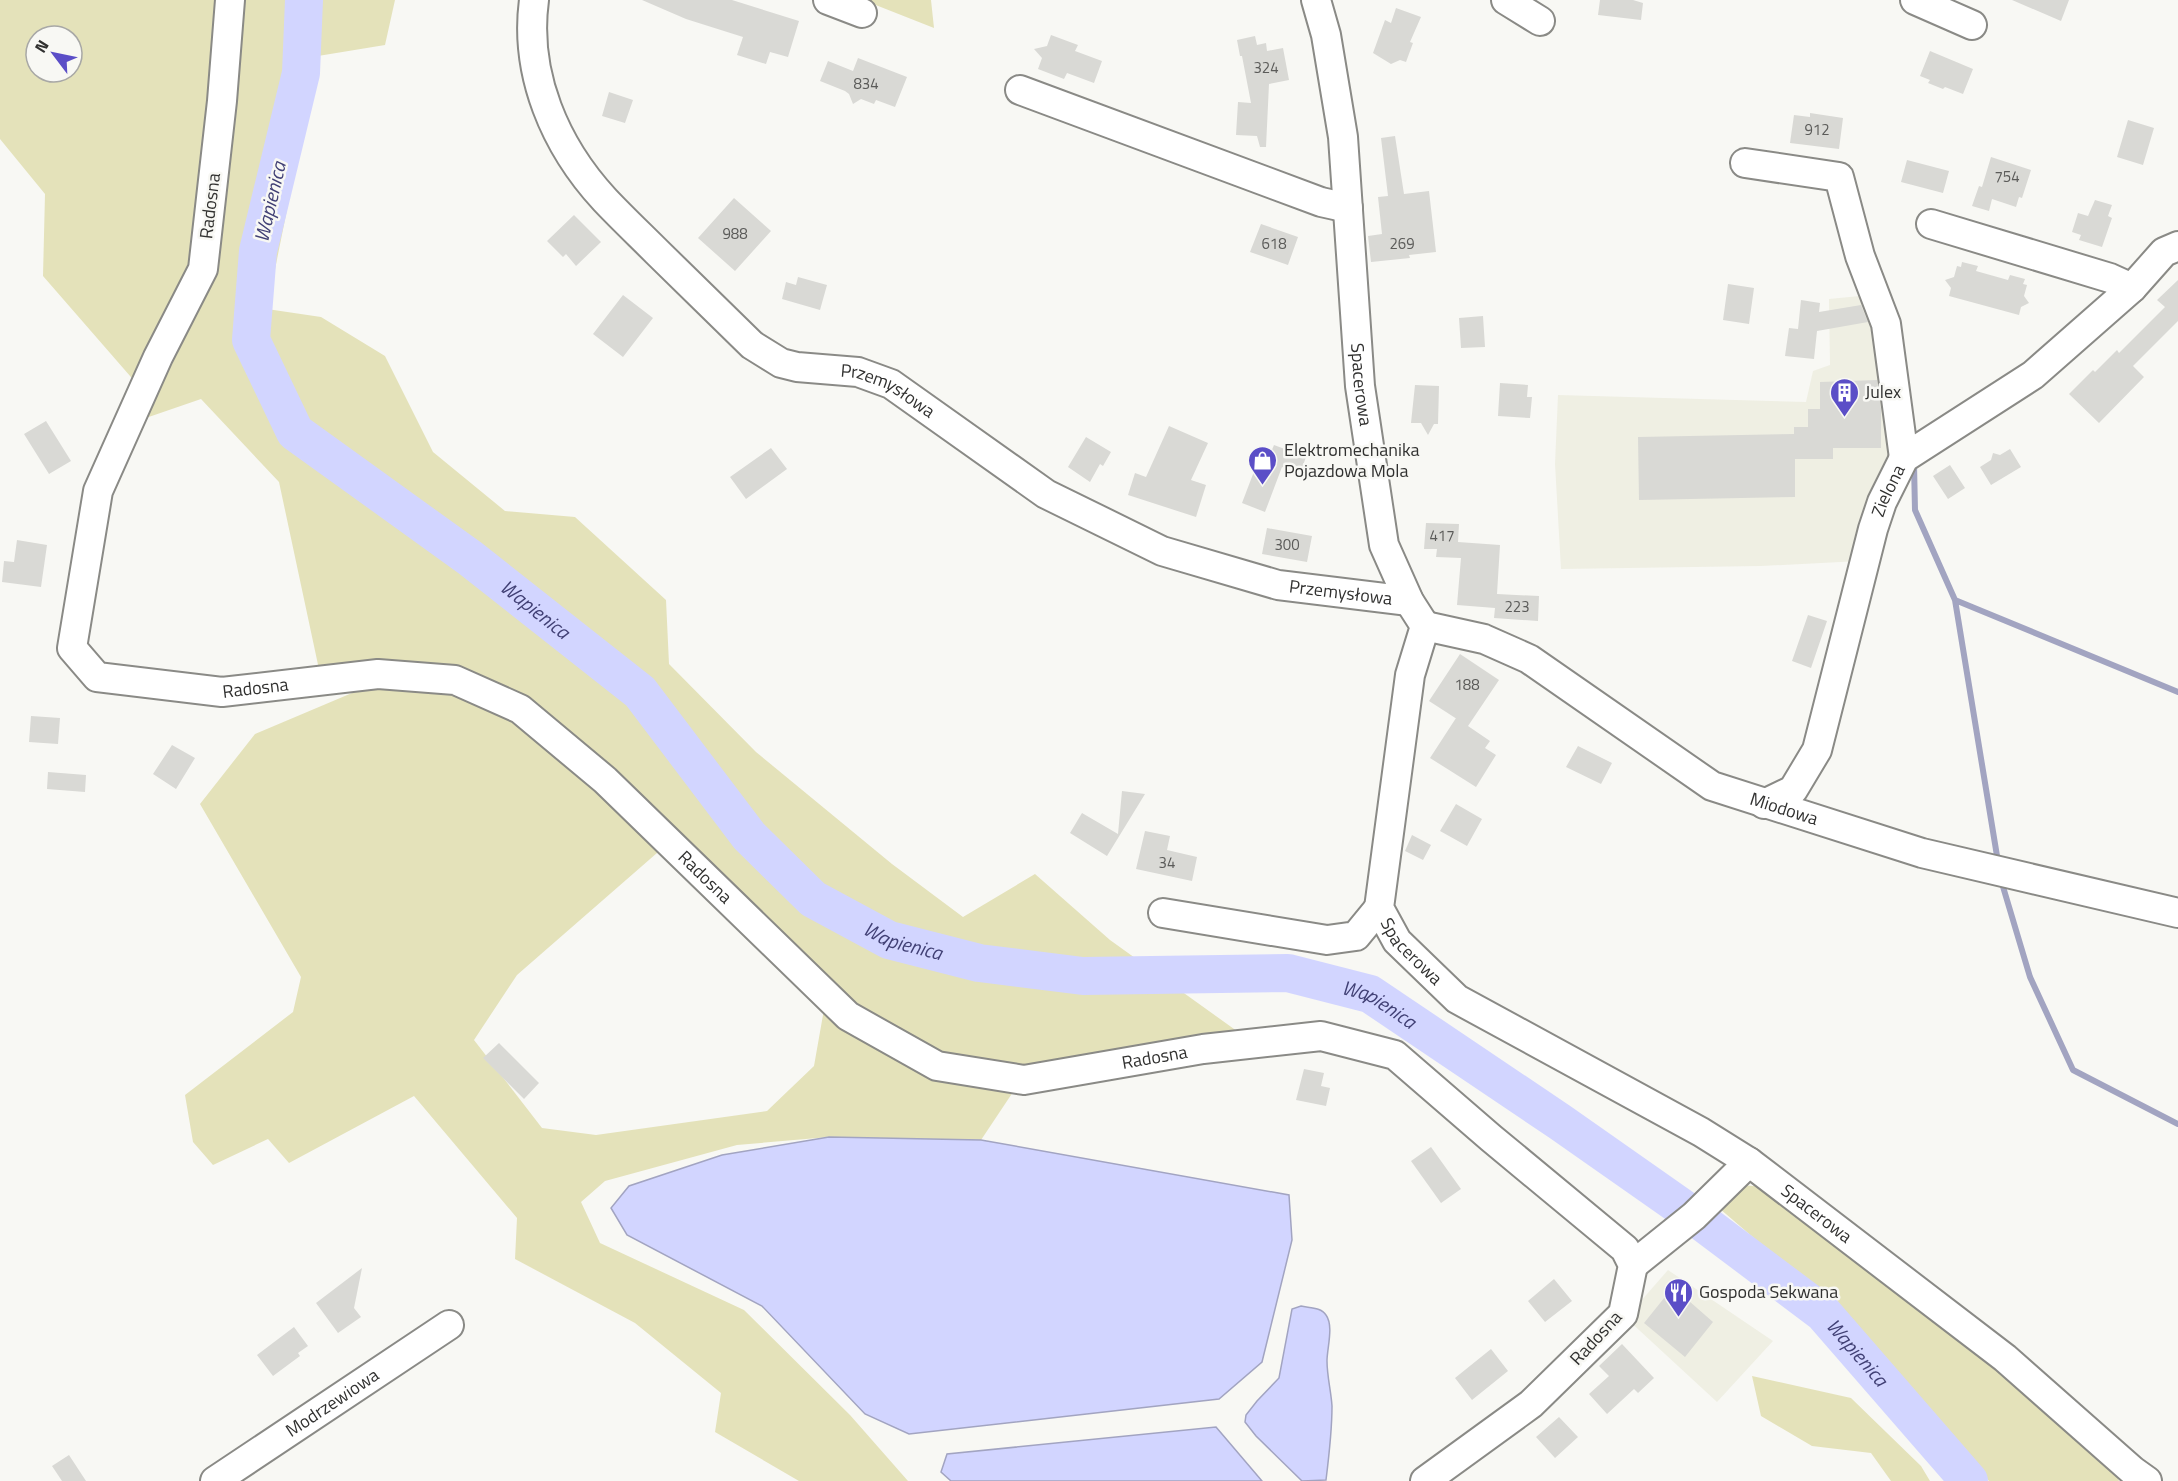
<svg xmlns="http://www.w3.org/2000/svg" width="2178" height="1481" font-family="'Titillium Web',sans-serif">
	<rect width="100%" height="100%" fill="#f8f8f4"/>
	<!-- built -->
	<path fill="#efefe3" d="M1870 295 1896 458 1860 561 1761 566 1561 569 1555 464 1558 395 1806 402 1813 371 1830 365 1829 299Z
		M1668 1270 1773 1341 1717 1402 1626 1318Z"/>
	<!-- green -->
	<path fill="#e4e2ba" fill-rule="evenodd" d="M0 0H223L197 268 137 384 43 276 45 194 0 139ZM36 36H72V72H36Z
		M238 0H395L385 45 318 56 267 309 321 317 385 356 433 452 505 511 575 517 666 600 669 664 756 752 892 864 963 917 1035 874 1110 940 1241 1034 1027 1071 981 1140 829 1137 737 1145 605 1181 581 1202 600 1243 744 1310 850 1415 908 1481H799L715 1432 721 1393 635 1323 515 1259 517 1218 414 1096 289 1163 268 1139 213 1165 193 1142 185 1095 293 1012 301 977 200 804 255 734 378 682 454 688 518 715 599 785 665 846 517 975 474 1040 542 1128 596 1135 767 1111 814 1066 829 981 611 776 525 706 457 675 376 667 320 674 279 482 201 399 140 420 162 360 207 273Z
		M863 0H931L934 28Z
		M1742 1185 1775 1188 1906 1288 2113 1469 2119 1481H1989L1849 1320 1719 1208Z
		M1752 1376 1851 1398 1921 1466 1930 1481H1891L1871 1453 1812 1446 1761 1416Z"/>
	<!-- water -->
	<path fill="#d2d5ff" stroke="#a2a4c1" stroke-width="1.5" d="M829 1137 981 1140 1289 1195 1292 1240 1262 1362 1219 1399 909 1434 865 1414 762 1306 627 1235 611 1208 629 1186 722 1155Z
		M1301 1306C1309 1308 1321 1307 1326 1315 1334 1326 1327 1348 1327 1361 1327 1376 1331 1391 1332 1406 1332 1431 1329 1456 1326 1480L1302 1481 1256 1436 1245 1422 1246 1415 1257 1401 1279 1378 1292 1309Z
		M1216 1427 1262 1481H951L941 1472 947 1454Z"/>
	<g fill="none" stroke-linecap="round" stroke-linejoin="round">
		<!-- stream -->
		<path stroke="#a2a4c1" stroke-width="6" d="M1914 464 1915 510 1955 600 1998 862
			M1955 600 2178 692
			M2001 880 2030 977 2073 1070 2178 1124"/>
		<!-- river -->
		<path stroke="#d2d5ff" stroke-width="38" id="s1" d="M304 0 301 73 258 251 251 340 295 432 470 558 640 692 749 836 813 899 889 940 979 963 1083 976 1288 973 1370 994 1560 1122 1694 1216 1823 1313 1969 1481"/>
	</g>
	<!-- building -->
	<path fill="#d9d9d5" d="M642 0H732L799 21 788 57 770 52 766 64 737 55 743 37 686 19Z
		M1600 0H1633L1643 3 1641 20 1598 15Z
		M2012 0H2069L2061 21Z
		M1396 8 1421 17 1410 42 1413 43 1406 62 1400 60 1391 64 1373 53 1385 20 1391 23Z
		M1051 35 1078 45 1075 51 1102 61 1094 83 1067 73 1064 79 1038 69 1042 58 1034 49 1047 46Z
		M1255 36 1257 45 1266 43 1267 51 1283 48 1289 80 1269 84 1266 147H1260L1257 136 1236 135 1238 102 1251 103 1242 56H1240L1237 40Z
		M1930 51 1973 69 1963 94 1945 87 1943 89 1928 83 1930 80 1920 76Z
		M858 58 907 77 895 107 876 100 874 104 861 99 853 104 849 94 845 91 820 81 828 61 853 71Z
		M609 92 633 100 625 123 602 116Z
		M1810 113 1843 118 1839 149 1790 143 1794 115 1810 117Z
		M2128 120 2154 128 2143 165 2117 157Z
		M1395 136 1404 194 1429 191 1436 252 1409 255 1410 258 1371 262 1368 236 1382 234 1378 197 1388 196 1381 138Z
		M1991 157 2031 170 2022 198 2019 197 2016 207 1992 199 1989 211 1972 206 1979 186 1982 187Z
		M1907 160 1949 171 1943 193 1901 182Z
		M734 198 771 231 735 271 698 238Z
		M2095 200 2112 205 2108 216 2112 218 2102 247 2079 240 2081 235 2072 232 2078 213 2088 216Z
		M574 215 601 242 576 266 566 254 563 257 547 241Z
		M1261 224 1298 237 1288 265 1250 252Z
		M1962 262 1978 266 1976 271 2008 280 2010 275 2025 279 2023 284 2027 285 2024 296 2029 303 2021 307 2019 315 1949 296 1951 288 1945 280 1954 277 1957 266 1961 267Z
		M798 277 827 285 820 310 782 299 786 282 796 285Z
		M2178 280V321L2133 366 2144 377 2099 423 2069 394 2093 370 2095 372 2117 350 2119 353 2165 307 2157 300Z
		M1728 284 1754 288 1749 324 1723 320Z
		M623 295 653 318 623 357 593 334Z
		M1801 300 1820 303 1819 312 1861 305 1868 322 1817 331 1814 359 1785 356 1789 328 1798 329Z
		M1483 316 1485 347 1461 348 1459 318Z
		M1877 380 1881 409V448H1833V459H1795V497L1639 500 1638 437 1794 434V427H1808V409H1820V382Z
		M1500 383 1528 385 1527 397H1532L1530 418 1498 416Z
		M1415 385 1439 386 1438 424H1434L1428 435 1421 423H1411Z
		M46 421 71 461 49 474 24 434Z
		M1169 426 1208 443 1191 480 1206 485 1196 517 1128 495 1135 473 1146 477Z
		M1086 437 1111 452 1103 466 1100 464 1090 482 1068 467Z
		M1274 445 1306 457 1300 474 1282 467 1265 512 1242 503 1258 461 1266 464Z
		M771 448 787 469 746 499 730 477Z
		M2010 449 2021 467 1991 485 1980 467 1991 460 1993 453 2000 455Z
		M1950 465 1965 488 1948 499 1933 476Z
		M1426 523 1459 524 1458 542 1500 545 1497 594 1539 596 1538 621 1494 618 1495 608 1457 605 1461 558 1436 557 1437 549H1424Z
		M1267 528 1312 536 1307 562 1262 554Z
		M17 540 47 545 41 587 2 582 4 561 14 562Z
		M1808 615 1827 621 1811 668 1792 661Z
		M1460 654 1499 680 1468 726 1490 741 1485 748 1496 755 1476 787 1430 758 1456 718 1460 721 1429 701Z
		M31 716 60 718 58 744 29 742Z
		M172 745 195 758 176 789 153 774Z
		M1578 746 1612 763 1601 784 1566 767Z
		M48 772 86 775 85 792 47 789Z
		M1122 791 1145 794 1107 856 1070 833 1082 813 1118 834Z
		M1456 804 1482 819 1467 846 1440 831Z
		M1145 831 1170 836 1167 850 1197 857 1192 881 1136 869Z
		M1412 835 1431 845 1423 860 1405 851Z
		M499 1043 539 1083 524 1099 483 1058Z
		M1304 1069 1324 1073 1321 1086 1330 1088 1326 1106 1296 1100Z
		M1431 1147 1461 1189 1441 1203 1411 1161Z
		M362 1268 354 1308 361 1317 338 1333 316 1303Z
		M1554 1279 1572 1301 1545 1322 1528 1301Z
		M1673 1287 1713 1322 1685 1357 1644 1323Z
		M294 1327 308 1346 298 1353 300 1356 273 1376 257 1355Z
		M1622 1344 1654 1378 1638 1393 1634 1389 1607 1414 1589 1394 1609 1376 1599 1366Z
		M1491 1349 1508 1371 1472 1400 1455 1378Z
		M1559 1417 1578 1437 1555 1458 1536 1437Z
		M69 1455 86 1481H62L52 1466Z"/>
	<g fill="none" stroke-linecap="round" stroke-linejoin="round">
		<defs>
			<g id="minor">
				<path id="s2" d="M230 0 222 101 203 269 158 357 98 491 72 648 97 677 222 692 378 674 455 680 520 709 605 780 848 1016 937 1066 1024 1080 1203 1049 1321 1036 1395 1055 1491 1138 1625 1249 1633 1265 1623 1314 1531 1404 1425 1481"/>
				<path id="s3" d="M534 0C524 74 555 146 605 200 622 218 640 235 657 252 689 283 720 314 752 345L781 363 797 367 858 372 891 384 1046 494 1162 551 1278 585 1409 601"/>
				<path d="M828 0 862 13"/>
				<path id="s4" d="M1316 0 1326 35 1343 137 1360 386 1384 545 1409 601 1425 626 1410 675 1379 908 1397 941 1457 999 1701 1132 1749 1162 2005 1358 2133 1471 2147 1481"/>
				<path d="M1506 0 1540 21"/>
				<path d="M1915 0 1972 25"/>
				<path d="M1020 90 1321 202 1348 208"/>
				<path d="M1745 163 1839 177 1860 256 1886 324 1904 458"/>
				<path d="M1931 224 2110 278 2132 288"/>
				<path id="s5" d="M1425 626 1484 639 1529 659 1712 786 1922 853 2178 913"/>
				<path id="s6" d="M1764 804 1793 790 1817 750 1873 529 1882 502 1904 458 2033 375 2132 288 2164 252 2178 246"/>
				<path d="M1163 913 1327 940 1356 936 1379 908"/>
				<path d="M1633 1265 1694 1216 1749 1162"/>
				<path id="s7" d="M215 1481 449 1325"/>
			</g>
		</defs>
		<!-- minor casing -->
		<use href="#minor" stroke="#8a8a86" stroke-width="32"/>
		<!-- minor -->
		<use href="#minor" stroke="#fff" stroke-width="28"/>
	</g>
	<!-- icons -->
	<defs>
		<symbol id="building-pin" viewBox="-11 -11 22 30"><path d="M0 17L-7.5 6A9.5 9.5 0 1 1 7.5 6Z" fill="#5b4ec7" stroke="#f8f8f4"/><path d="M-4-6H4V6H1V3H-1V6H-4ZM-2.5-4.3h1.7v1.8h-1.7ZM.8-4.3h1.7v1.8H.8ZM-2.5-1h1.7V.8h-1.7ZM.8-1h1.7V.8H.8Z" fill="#fff"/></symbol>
		<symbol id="shop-pin" viewBox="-11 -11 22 30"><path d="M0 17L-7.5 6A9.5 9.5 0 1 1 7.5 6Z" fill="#5b4ec7" stroke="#f8f8f4"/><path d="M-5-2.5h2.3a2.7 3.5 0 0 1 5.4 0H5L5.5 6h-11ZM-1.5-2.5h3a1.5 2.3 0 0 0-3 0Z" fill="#fff"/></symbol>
		<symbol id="restaurant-pin" viewBox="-11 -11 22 30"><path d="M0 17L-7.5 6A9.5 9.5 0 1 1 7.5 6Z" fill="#5b4ec7" stroke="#f8f8f4"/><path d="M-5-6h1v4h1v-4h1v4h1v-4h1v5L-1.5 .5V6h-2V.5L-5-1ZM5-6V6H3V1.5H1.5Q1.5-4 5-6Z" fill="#fff"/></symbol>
	</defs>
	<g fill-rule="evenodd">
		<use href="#building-pin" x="1828" y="376" width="33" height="45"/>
		<use href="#shop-pin" x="1246" y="444" width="33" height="45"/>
		<use href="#restaurant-pin" x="1662" y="1276" width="33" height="45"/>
	</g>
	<g text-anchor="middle" stroke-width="5" stroke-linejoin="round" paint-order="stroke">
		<!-- number labels -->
		<g font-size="15" fill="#5b5b59">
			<text x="1266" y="73">324</text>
			<text x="866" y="89">834</text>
			<text x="1817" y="135">912</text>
			<text x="2007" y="182">754</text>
			<text x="735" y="239">988</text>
			<text x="1274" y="249">618</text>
			<text x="1402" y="249">269</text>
			<text x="1442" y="541">417</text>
			<text x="1287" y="550">300</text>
			<text x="1517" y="612">223</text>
			<text x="1467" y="690">188</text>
			<text x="1167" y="868">34</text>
		</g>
		<!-- street labels -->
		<g font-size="18" fill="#313130" stroke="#f8f8f4">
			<text transform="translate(210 206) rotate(-83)" y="6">Radosna</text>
			<text dy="6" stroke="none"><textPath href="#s4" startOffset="388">Spacerowa</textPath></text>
			<text dy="6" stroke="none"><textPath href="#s3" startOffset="572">Przemysłowa</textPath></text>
			<text dy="6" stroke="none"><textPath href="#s6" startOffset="348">Zielona</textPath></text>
			<text dy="6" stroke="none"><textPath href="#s3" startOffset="1076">Przemysłowa</textPath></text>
			<text dy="6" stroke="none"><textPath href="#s2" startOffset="873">Radosna</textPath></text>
			<text dy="6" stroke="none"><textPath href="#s5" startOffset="408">Miodowa</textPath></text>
			<text dy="6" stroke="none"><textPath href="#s2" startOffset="1395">Radosna</textPath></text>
			<text dy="6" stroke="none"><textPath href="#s4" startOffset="982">Spacerowa</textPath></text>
			<text dy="6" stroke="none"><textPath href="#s2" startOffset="1917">Radosna</textPath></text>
			<text dy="6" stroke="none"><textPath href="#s4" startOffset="1468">Spacerowa</textPath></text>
			<text transform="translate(1596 1338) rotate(-47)" y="6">Radosna</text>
			<text dy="6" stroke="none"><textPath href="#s7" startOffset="141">Modrzewiowa</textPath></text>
		</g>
		<!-- poi labels -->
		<g font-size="18" fill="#313130" stroke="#f8f8f4" text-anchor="start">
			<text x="1865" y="398">Julex</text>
			<text x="1284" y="456">Elektromechanika<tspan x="1284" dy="21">Pojazdowa Mola</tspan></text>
			<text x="1699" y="1298">Gospoda Sekwana</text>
		</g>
		<!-- water labels -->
		<g font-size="20" font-style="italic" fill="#414075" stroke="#f8f8f4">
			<text transform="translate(270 202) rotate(-77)" y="7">Wapienica</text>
			<text dy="7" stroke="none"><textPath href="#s1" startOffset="746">Wapienica</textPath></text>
			<text dy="7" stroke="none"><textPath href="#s1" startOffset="1250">Wapienica</textPath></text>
			<text dy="7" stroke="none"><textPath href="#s1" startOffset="1736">Wapienica</textPath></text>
			<text dy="7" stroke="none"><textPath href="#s1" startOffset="2330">Wapienica</textPath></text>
		</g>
	</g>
	<!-- north arrow -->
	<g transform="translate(54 54) rotate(302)"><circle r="28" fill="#f8f8f4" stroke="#a8a8a6" stroke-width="1.5"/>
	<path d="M0-4.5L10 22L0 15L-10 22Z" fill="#5b4ec7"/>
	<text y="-9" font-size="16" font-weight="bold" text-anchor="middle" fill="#313130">N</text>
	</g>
</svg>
